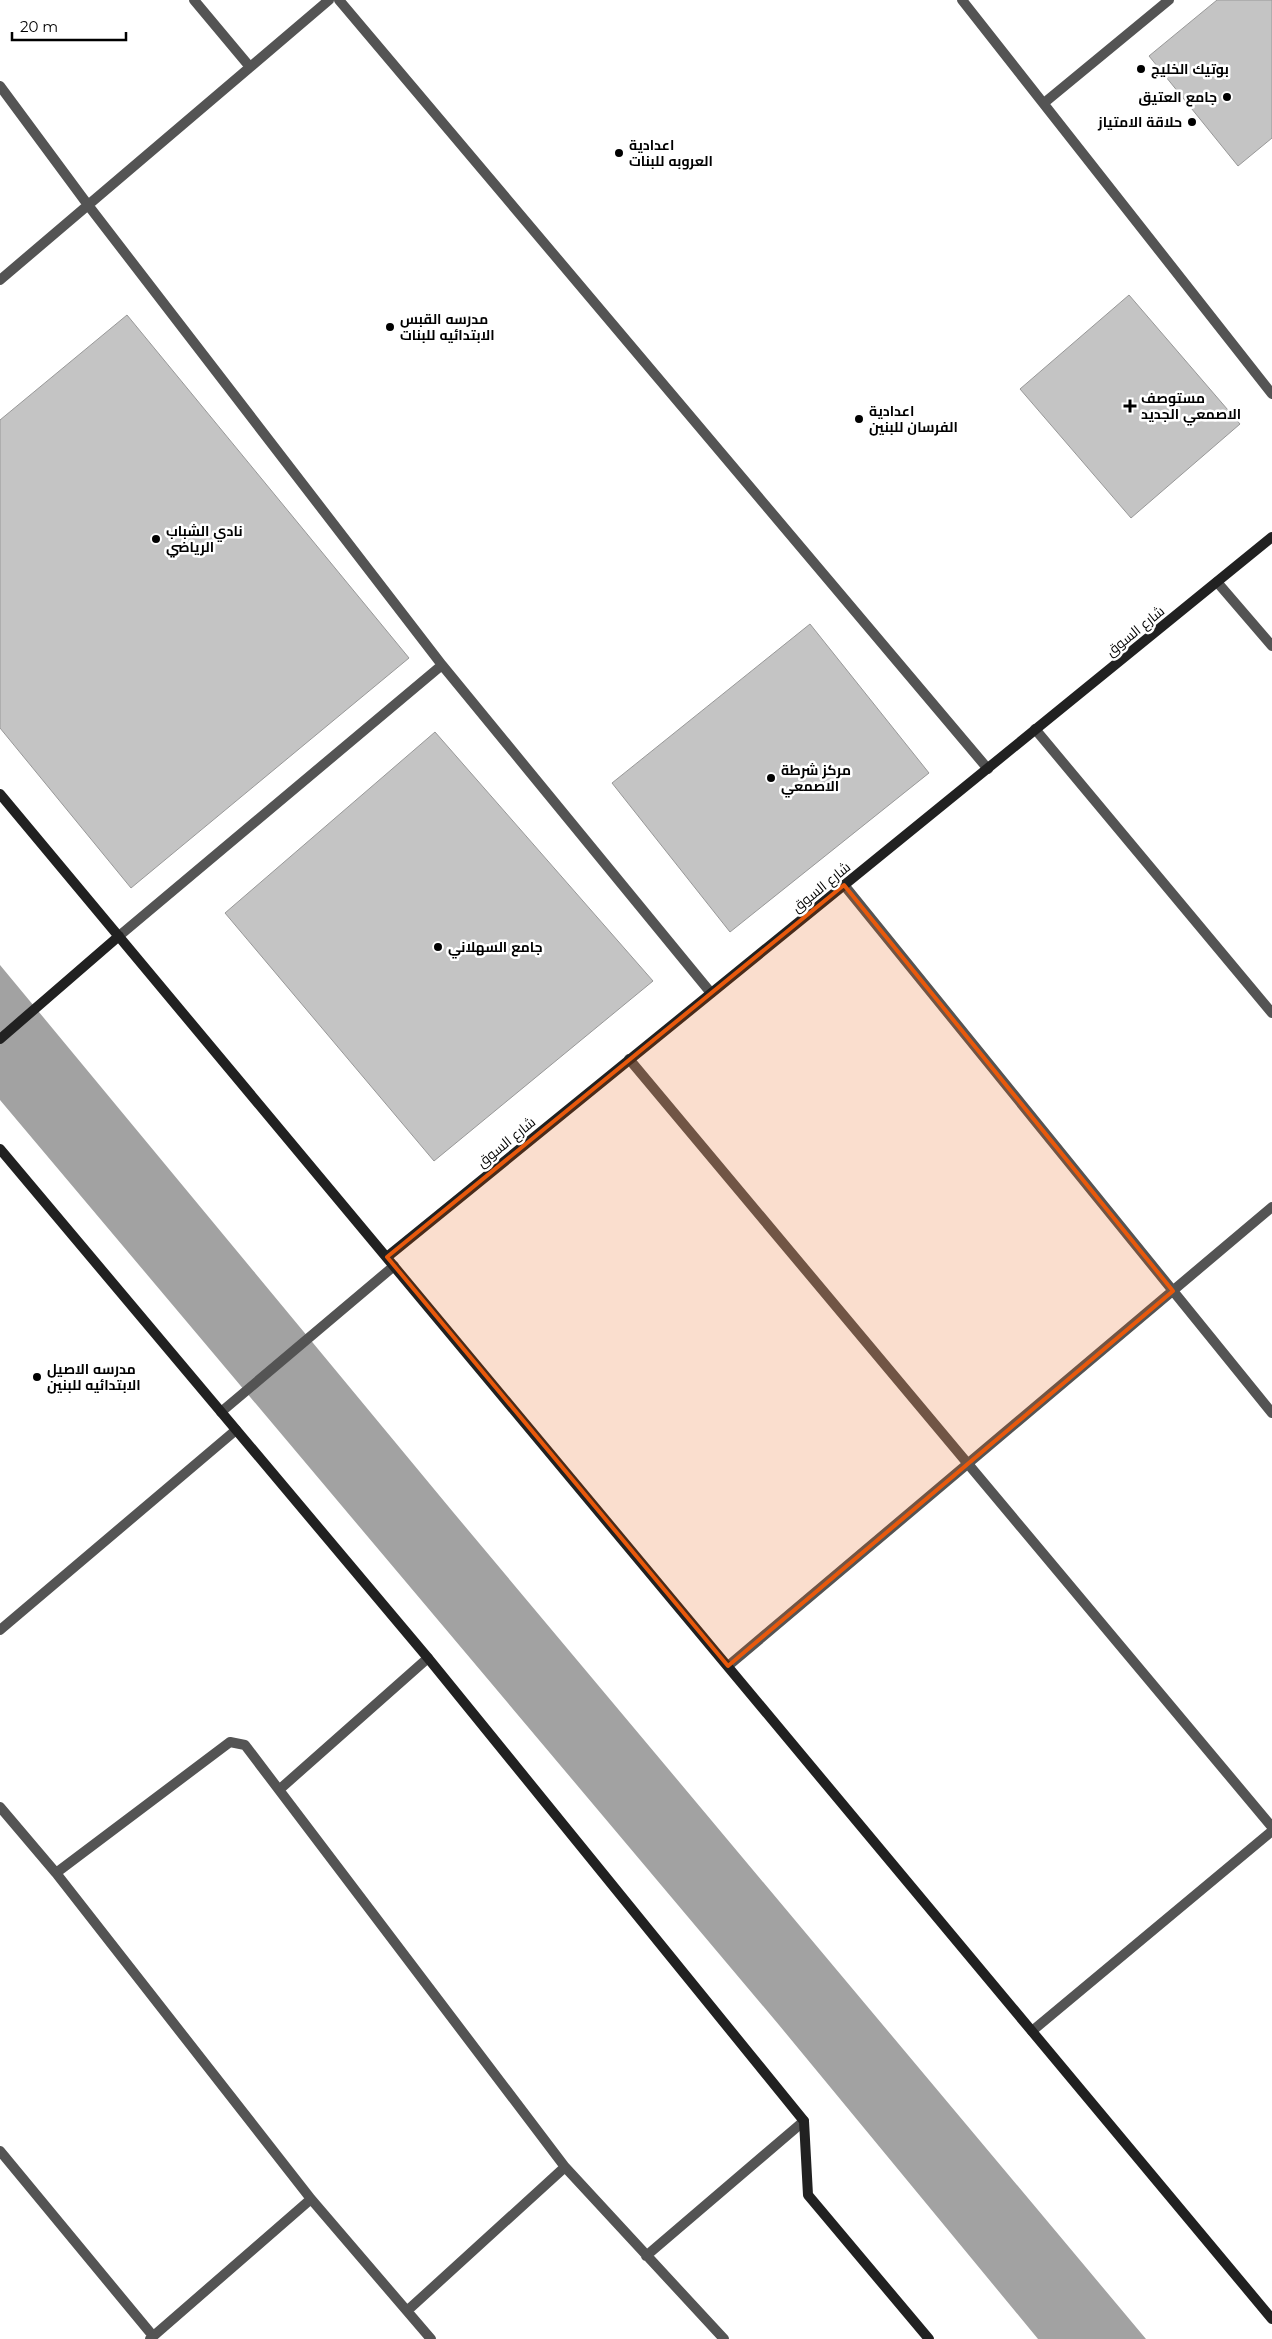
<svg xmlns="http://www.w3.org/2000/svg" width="1272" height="2339" font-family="Montserrat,Cairo,sans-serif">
	<rect width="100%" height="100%" fill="#fff"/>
	<!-- water -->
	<path fill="#a2a2a2" d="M0 965 453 1512 1146 2339H1038L779 2025 0 1100Z"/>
	<!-- building -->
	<path fill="#c4c4c4" stroke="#989898" d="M1217 0H1272V138L1238 166 1149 56Z
		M1129 295 1240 424 1131 518 1020 389Z
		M127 315 409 658 131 888 0 728V420Z
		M810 624 929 773 730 932 612 783Z
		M435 732 653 981 434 1161 225 913Z"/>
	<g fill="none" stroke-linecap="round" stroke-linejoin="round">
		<!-- street -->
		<path stroke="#545454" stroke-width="10" d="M194 0 250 67
			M339 0 988 769
			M962 0 1272 394
			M0 86 88 205 442 665 711 993
			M1044 103 1169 0
			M0 280 329 0
			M1217 582 1272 646
			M1035 729 1272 1013
			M844 885 1272 1413
			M119 936 442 665
			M629 1059 1272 1827
			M221 1412 394 1266
			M0 1630 236 1430
			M728 1666 1272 1207
			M280 1789 428 1658
			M0 1807 56 1873 311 2199 431 2339
			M56 1873 230 1742 245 1745 565 2167 724 2339
			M1032 2031 1272 1831
			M0 2151 153 2336
			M646 2256 804 2121
			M408 2310 565 2167
			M150 2339 311 2199"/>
		<!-- secondary -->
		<path stroke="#212121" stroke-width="10" d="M0 794 1272 2319
			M0 1039 119 936
			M0 1149 428 1658 804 2121 808 2195 929 2339
			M387 1257 1272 537"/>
	</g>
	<!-- marked area -->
	<path fill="#e8590c" fill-opacity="0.2" stroke="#e8590c" stroke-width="4" stroke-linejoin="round" d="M844 885 1173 1291 728 1666 387 1257Z"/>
	<!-- markers -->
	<g fill="#000" stroke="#fff" stroke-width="2">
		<circle cx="1141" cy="69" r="5"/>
		<circle cx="1227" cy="97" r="5"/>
		<circle cx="1192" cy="122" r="5"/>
		<circle cx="619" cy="153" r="5"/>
		<circle cx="390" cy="327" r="5"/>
		<path d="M1127.5 398.5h5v5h5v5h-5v5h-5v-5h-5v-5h5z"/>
		<circle cx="859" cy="419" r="5"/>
		<circle cx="156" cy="539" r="5"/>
		<circle cx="771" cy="778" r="5"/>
		<circle cx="438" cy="947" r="5"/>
		<circle cx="37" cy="1377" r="5"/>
	</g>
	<g text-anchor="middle" stroke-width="5" stroke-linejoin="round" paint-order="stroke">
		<!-- poi labels -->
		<g font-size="14" font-weight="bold" fill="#000" stroke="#fff" text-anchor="start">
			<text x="1151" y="74">بوتيك الخليج</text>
			<text x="1217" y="102" text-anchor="end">جامع العتيق</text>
			<text x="1182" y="127" text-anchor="end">حلاقة الامتياز</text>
			<text x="629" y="150">اعدادية<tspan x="629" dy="16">العروبه للبنات</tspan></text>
			<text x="400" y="324">مدرسه القبس<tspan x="400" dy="16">الابتدائيه للبنات</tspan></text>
			<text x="1141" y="403">مستوصف<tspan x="1141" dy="16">الاصمعي الجديد</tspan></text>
			<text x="869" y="416">اعدادية<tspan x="869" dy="16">الفرسان للبنين</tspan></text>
			<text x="166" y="536">نادي الشباب<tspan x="166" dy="16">الرياضي</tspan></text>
			<text x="781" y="775">مركز شرطة<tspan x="781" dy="16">الاصمعي</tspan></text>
			<text x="448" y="952">جامع السهلاني</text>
			<text x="47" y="1374">مدرسه الاصيل<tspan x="47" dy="16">الابتدائيه للبنين</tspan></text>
		</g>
		<!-- street labels -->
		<g font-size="14" fill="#000" stroke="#fff">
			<text transform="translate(1135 631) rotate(-39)" y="5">شارع السوق</text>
			<text transform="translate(821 887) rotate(-39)" y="5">شارع السوق</text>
			<text transform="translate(506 1142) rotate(-39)" y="5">شارع السوق</text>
		</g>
	</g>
	<!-- scale -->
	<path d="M12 32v8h114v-8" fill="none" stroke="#000000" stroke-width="2.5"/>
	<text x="20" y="32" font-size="15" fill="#000000" stroke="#ffffff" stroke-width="4" paint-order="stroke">20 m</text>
</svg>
